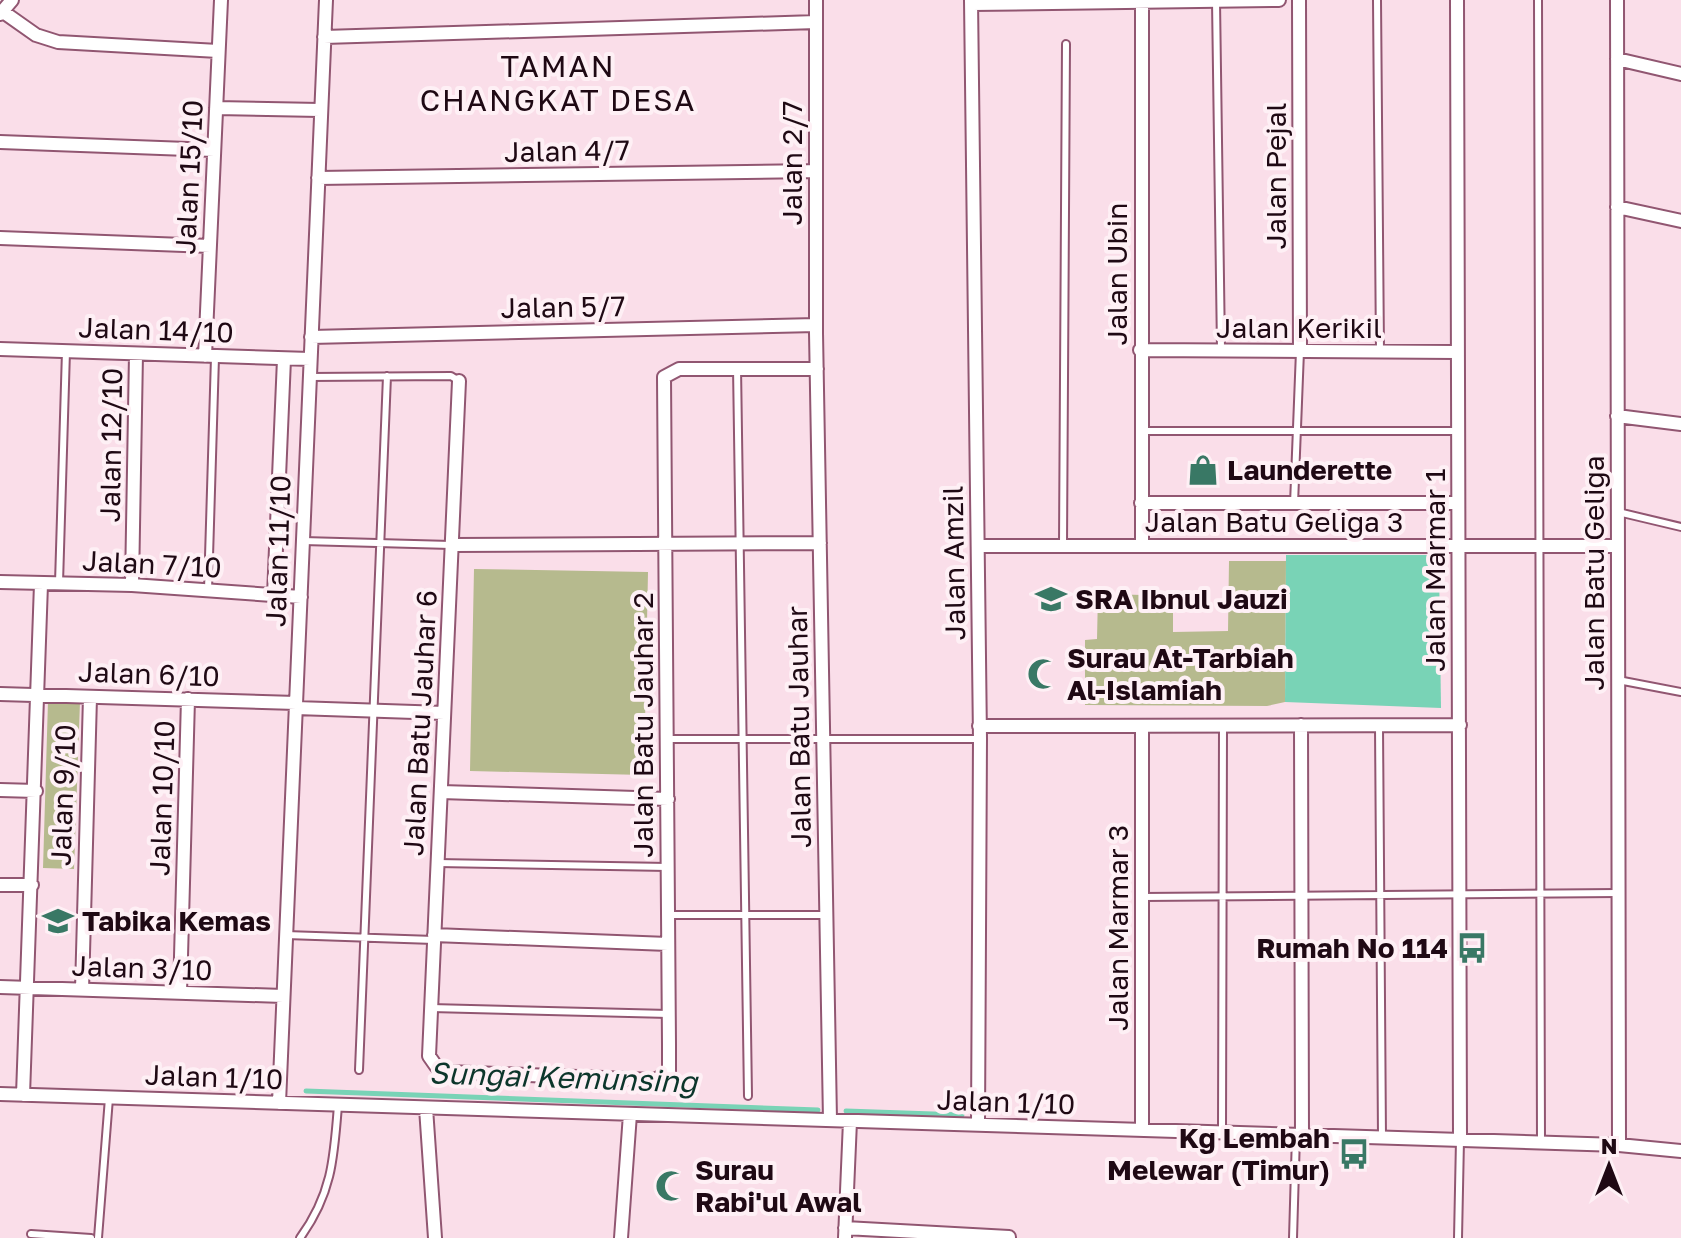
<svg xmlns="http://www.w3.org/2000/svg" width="1681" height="1238" font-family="'Golos Text',sans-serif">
	<rect width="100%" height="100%" fill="#fadee9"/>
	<!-- green -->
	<path fill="#b6ba8e" d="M1229 561H1286L1285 702 1267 706 1085 705V640L1097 639 1098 594 1145 595V604L1173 605V632L1228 631Z
		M474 569 648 572 644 775 470 771Z
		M48 701 80 702 74 869 43 868Z"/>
	<!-- water -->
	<path fill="#79d3b6" d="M1286 555H1428L1439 566 1441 708 1285 702Z"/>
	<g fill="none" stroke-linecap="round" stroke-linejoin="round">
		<!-- stream -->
		<path stroke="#79d3b6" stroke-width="5" d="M306 1091 818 1110
			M846 1111 962 1115"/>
		<defs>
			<path id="lane" d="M1377 0 1380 352
				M1538 0 1541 1143
				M1216 1 1221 349
				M737 367 748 1096
				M309 377 451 376 459 381
				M1142 431H1459
				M1294 504 1300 351
				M1618 512 1681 527
				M303 541 451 545
				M1063 545 1066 44
				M59 583 66 351
				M208 590 215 357
				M1618 680 1681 692
				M1379 726 1382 1138
				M668 739H980
				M437 863 668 867
				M1142 897 1618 893
				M669 915H825
				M286 935 434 940
				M431 1008 669 1014
				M359 1070 387 376
				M1222 1133 1223 726
				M31 1234 91 1238
				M98 1238 109 1098
				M300 1238C332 1194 334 1158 338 1105
				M1293 1238 1296 1135
				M1458 1238 1460 1140"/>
			<path id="street" d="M816 0V333L830 1120
				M971 0 980 739 978 1125
				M1299 0 1300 351
				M1457 0 1460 1140
				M1617 0 1619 1145
				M972 4 1279 0
				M2 11 36 35 58 42 218 51
				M0 14 12 0
				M324 37 816 22
				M1617 59 1681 74
				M216 108 320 110
				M0 142 214 150
				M318 178 816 171
				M1617 207 1681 221
				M0 238 210 246
				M311 337 816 325
				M0 349 310 359
				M1140 350 1457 352
				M205 356 221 0
				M459 381 429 1056 436 1066 448 1072 655 1080 669 1072V1045L664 377 679 369H817
				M1617 416 1681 424
				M1141 503H1458
				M452 545 820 543
				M978 546H1618
				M1142 546V2
				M0 582 132 585 301 597
				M132 585 136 354
				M274 595 284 359
				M0 694 296 703
				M296 708 444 713
				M1301 725 1302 1135
				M979 726 1460 725
				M0 790 36 791
				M441 792 668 799
				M0 885H32
				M434 935 668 944
				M0 987 283 996
				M82 990 90 697
				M180 993 188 699
				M0 1094 1619 1145 1681 1151
				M23 1095 41 584
				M279 1103 326 0
				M426 1108 435 1238
				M1142 1130V727
				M845 1228 1009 1237
				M621 1238 630 1114
				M845 1238 850 1121"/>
		</defs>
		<!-- lane casing -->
		<use href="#lane" stroke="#915671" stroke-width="10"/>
		<!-- street casing -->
		<use href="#street" stroke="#915671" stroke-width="16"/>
		<!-- lane -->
		<use href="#lane" stroke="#fff" stroke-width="6"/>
		<!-- street -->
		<use href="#street" stroke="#fff" stroke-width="12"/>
	</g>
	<!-- icons -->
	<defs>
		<symbol id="shop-bare" viewBox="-9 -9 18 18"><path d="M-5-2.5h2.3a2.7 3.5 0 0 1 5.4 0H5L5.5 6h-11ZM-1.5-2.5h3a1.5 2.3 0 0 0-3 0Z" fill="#397865" stroke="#fef0f5" stroke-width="2.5" paint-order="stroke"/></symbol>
		<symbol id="school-bare" viewBox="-9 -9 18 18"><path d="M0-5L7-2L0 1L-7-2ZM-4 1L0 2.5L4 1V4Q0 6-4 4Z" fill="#397865" stroke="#fef0f5" stroke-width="2.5" paint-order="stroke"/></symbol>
		<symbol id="mosque-bare" viewBox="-9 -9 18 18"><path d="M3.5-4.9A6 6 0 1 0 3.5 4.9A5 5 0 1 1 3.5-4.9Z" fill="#397865" stroke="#fef0f5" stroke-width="2.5" paint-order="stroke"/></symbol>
		<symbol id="bus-bare" viewBox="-9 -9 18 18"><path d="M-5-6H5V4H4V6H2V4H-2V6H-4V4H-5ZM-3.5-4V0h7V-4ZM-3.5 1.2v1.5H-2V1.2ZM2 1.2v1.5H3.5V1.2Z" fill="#397865" stroke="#fef0f5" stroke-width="2.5" paint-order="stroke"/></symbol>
	</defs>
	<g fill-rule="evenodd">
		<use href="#shop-bare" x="1181" y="448" width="44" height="44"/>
		<use href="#school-bare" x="1029" y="577" width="44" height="44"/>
		<use href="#mosque-bare" x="1021" y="652" width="44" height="44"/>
		<use href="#school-bare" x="36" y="899" width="44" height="44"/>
		<use href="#bus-bare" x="1450" y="926" width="44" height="44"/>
		<use href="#bus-bare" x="1332" y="1132" width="44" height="44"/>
		<use href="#mosque-bare" x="649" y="1164" width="44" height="44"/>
	</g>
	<g text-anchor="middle" stroke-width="8" stroke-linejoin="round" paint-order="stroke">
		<!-- street labels -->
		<g font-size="28" fill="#1f0914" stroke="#fef0f5">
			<text transform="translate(567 151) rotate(-1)" y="10">Jalan 4/7</text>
			<text transform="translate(792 163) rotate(-90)" y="10">Jalan 2/7</text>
			<text transform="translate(1276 176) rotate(-90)" y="10">Jalan Pejal</text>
			<text transform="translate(189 177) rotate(-87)" y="10">Jalan 15/10</text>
			<text transform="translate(1117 274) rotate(-90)" y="10">Jalan Ubin</text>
			<text transform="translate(563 307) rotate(-1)" y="10">Jalan 5/7</text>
			<text x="1299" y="338">Jalan Kerikil</text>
			<text transform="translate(156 330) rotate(2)" y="10">Jalan 14/10</text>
			<text transform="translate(111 445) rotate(-89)" y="10">Jalan 12/10</text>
			<text x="1274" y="532">Jalan Batu Geliga 3</text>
			<text transform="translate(278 551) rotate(-88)" y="10">Jalan 11/10</text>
			<text transform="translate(954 563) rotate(-91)" y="10">Jalan Amzil</text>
			<text transform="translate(152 564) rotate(3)" y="10">Jalan 7/10</text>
			<text transform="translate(1435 570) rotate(-90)" y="10">Jalan Marmar 1</text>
			<text transform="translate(1594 573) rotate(-90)" y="10">Jalan Batu Geliga</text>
			<text transform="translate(149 674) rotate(2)" y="10">Jalan 6/10</text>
			<text transform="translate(420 723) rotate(-87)" y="10">Jalan Batu Jauhar 6</text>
			<text transform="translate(643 725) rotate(-90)" y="10">Jalan Batu Jauhar 2</text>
			<text transform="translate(799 727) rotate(-91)" y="10">Jalan Batu Jauhar</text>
			<text transform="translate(63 795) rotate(-88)" y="10">Jalan 9/10</text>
			<text transform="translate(162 798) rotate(-88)" y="10">Jalan 10/10</text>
			<text transform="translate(1118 928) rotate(-90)" y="10">Jalan Marmar 3</text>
			<text transform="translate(142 968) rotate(2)" y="10">Jalan 3/10</text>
			<text transform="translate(214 1077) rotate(2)" y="10">Jalan 1/10</text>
			<text transform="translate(1006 1102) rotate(2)" y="10">Jalan 1/10</text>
		</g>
		<!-- poi labels -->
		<g font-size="28" font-weight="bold" fill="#1f0914" stroke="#fef0f5" text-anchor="start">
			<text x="1227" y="480">Launderette</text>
			<text x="1075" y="609">SRA Ibnul Jauzi</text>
			<text x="1067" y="668">Surau At-Tarbiah<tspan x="1067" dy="32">Al-Islamiah</tspan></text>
			<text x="82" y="931">Tabika Kemas</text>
			<text x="1448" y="958" text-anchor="end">Rumah No 114</text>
			<text x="1330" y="1148" text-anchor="end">Kg Lembah<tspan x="1330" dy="32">Melewar (Timur)</tspan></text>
			<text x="695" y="1180">Surau<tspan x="695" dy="32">Rabi'ul Awal</tspan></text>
		</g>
		<!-- neighbourhood labels -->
		<g font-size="30" letter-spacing="2" fill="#1f0914" stroke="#fef0f5">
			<text x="558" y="77">TAMAN<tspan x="558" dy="34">CHANGKAT DESA</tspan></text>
		</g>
		<!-- water labels -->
		<g font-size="30" font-style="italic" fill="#0c362b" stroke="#fef0f5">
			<text transform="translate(563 1078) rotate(2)" y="10">Sungai Kemunsing</text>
		</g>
	</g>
	<!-- north arrow -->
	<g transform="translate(1609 1166)" stroke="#fef0f5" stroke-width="6" paint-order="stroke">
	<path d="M0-6L14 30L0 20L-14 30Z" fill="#1f0914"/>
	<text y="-12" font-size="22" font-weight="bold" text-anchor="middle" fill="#1f0914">N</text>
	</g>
</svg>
